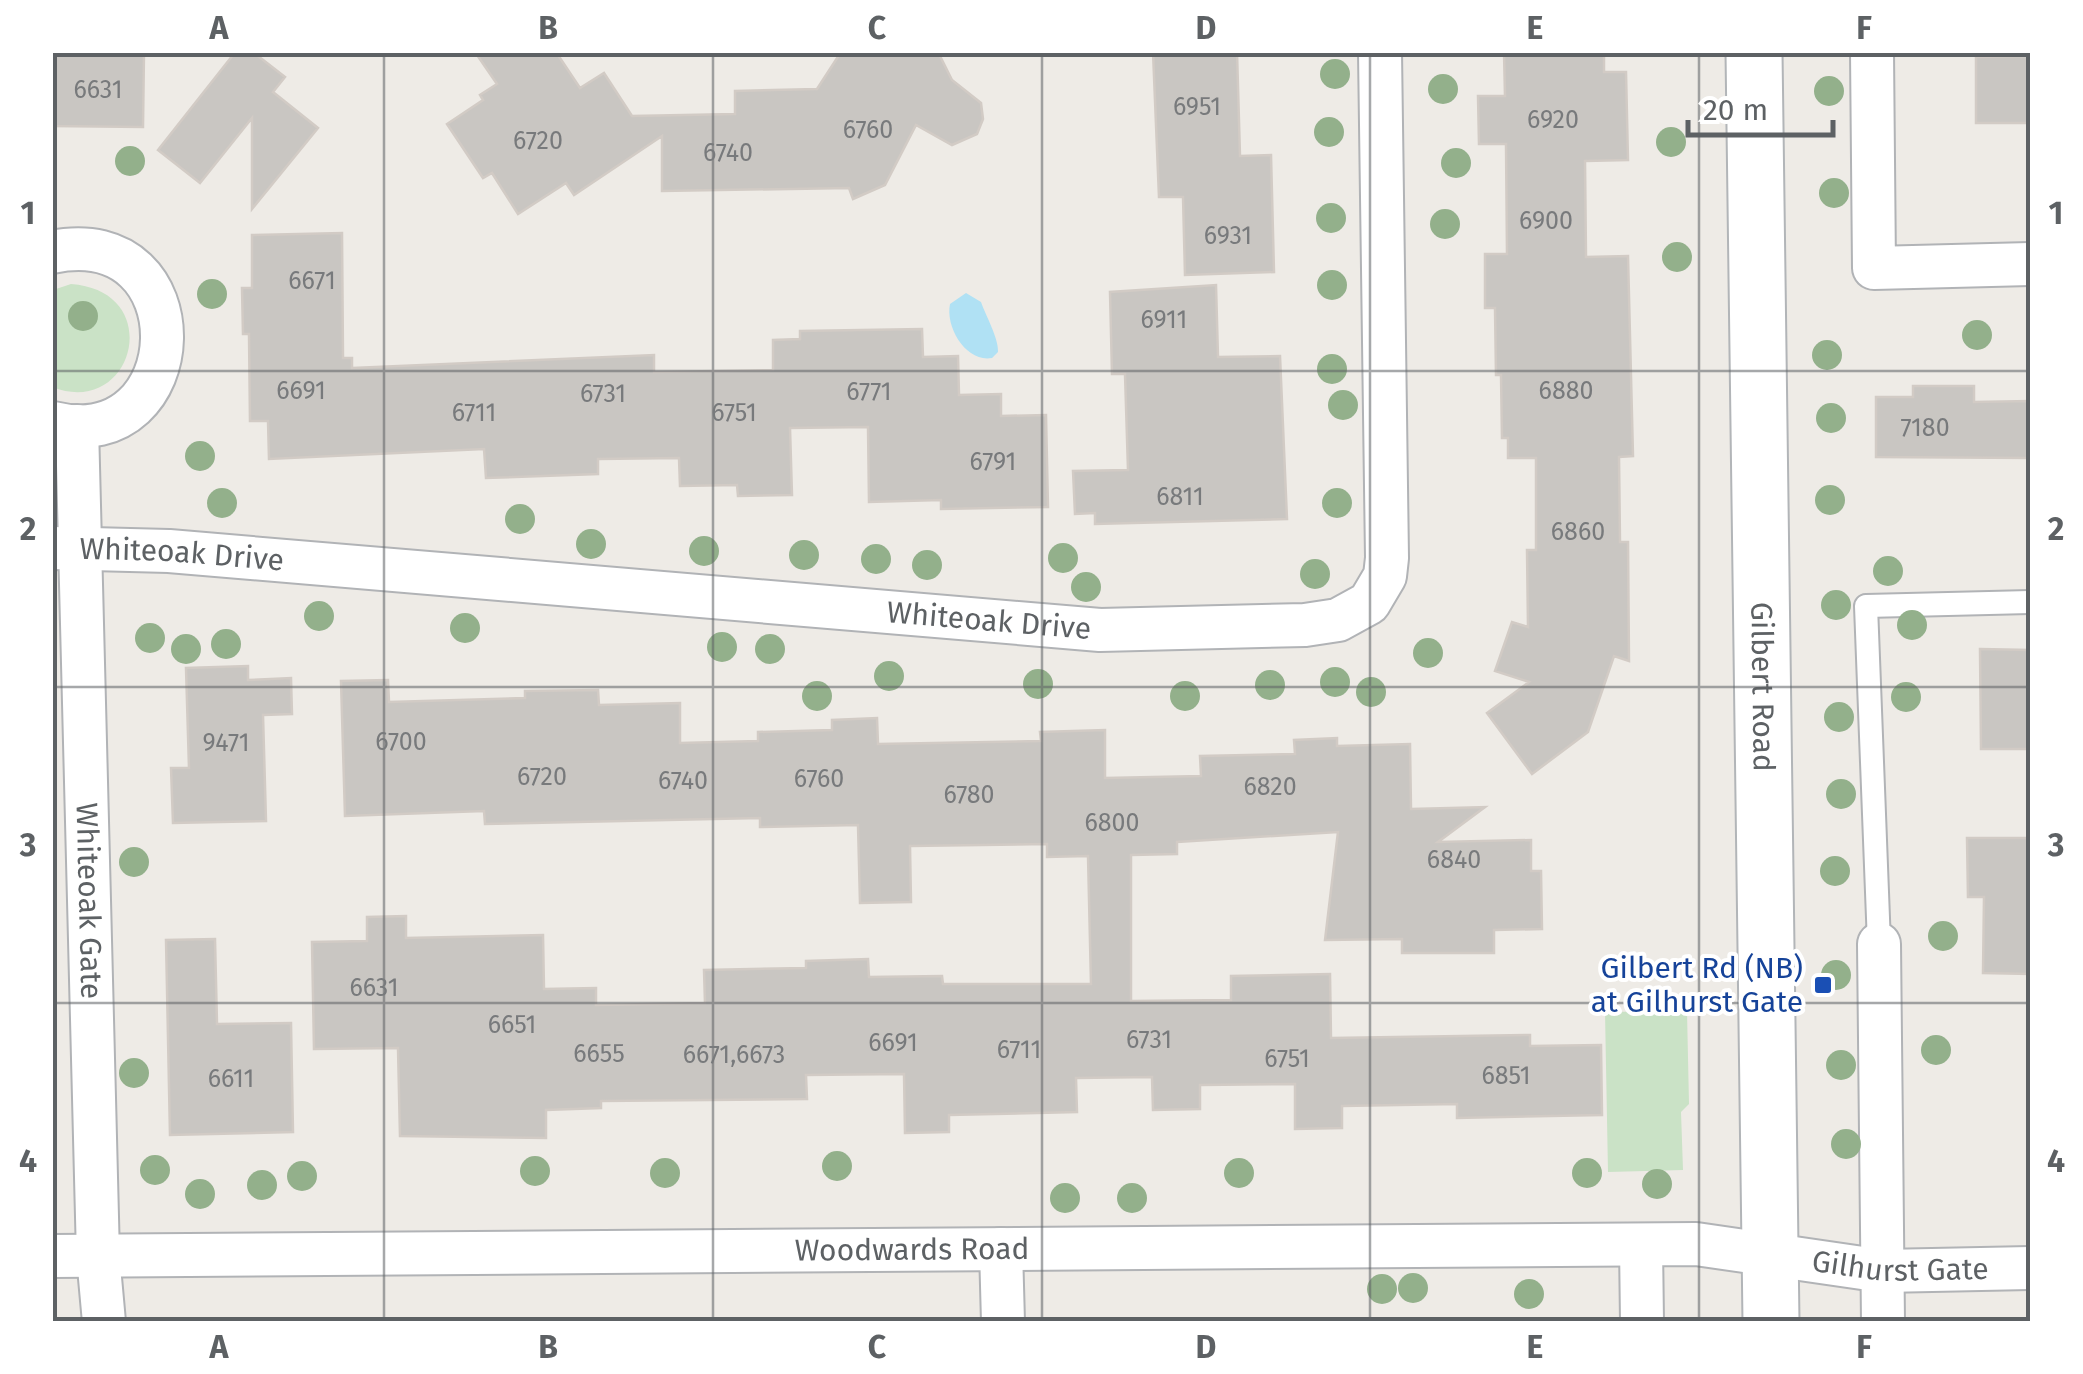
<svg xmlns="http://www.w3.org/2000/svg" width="2083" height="1374" font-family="'Fira Sans',sans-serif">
	<rect width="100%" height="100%" fill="#eeebe6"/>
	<!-- green -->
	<path fill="#cae2c6" d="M71 284C167 291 134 419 52 387L53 290Z
		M1687 1011 1689 1104 1681 1112 1683 1170 1608 1172 1605 1012Z"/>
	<!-- water -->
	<path fill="#b0e1f4" d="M966 293 981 302C986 316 999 339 998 352L992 358C967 363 945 328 950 304Z"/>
	<!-- building -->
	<path fill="#c9c6c2" stroke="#d2cbc5" stroke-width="2.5" d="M52 52H144L143 127 52 126Z
		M475 52H556L580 88 604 73 632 116 735 114V91L817 89 841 52H938L952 80 981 103 983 119 977 134 952 145 916 125 885 185 853 199 849 188 662 191V136L574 195 566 183 518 214 492 173 483 178 447 124 483 100 480 95 497 84Z
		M1153 52H1237L1240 156 1271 155 1274 272 1185 275 1183 197H1159Z
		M1504 52H1604V72H1626L1628 160 1585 161 1586 257 1628 256 1633 456 1619 457 1620 542H1628L1629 661 1614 656 1588 732 1532 774 1487 713 1529 682 1495 671 1512 622 1528 627 1527 550H1536V458H1508V438H1502L1501 375H1496L1495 308H1485V254H1507L1506 144H1479L1478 96H1505Z
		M233 55 258 56 285 77 273 92 318 128 252 209V118L200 183 158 150Z
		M2030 56V123H1976V57Z
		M342 233 343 358H352V368L654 355V372L773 370V340L800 339V331L922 329 923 357 958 356 959 395 1001 394V416L1046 415 1048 507 941 509V500L869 502 868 427 790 428 792 495 738 496 737 485 680 486 679 458 598 459V474L486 478 484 449 269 459 268 421H250L249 334H243L242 288H252V235Z
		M1216 285 1218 357 1280 356 1287 519 1095 524V513L1075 514 1073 471 1128 470 1125 374H1112L1110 292Z
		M1913 386H1974V402L2030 401V458L1876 457V397H1913Z
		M1980 649 2030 650V749H1981Z
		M248 666V680L291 678 292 714 263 715 266 821 173 823 171 768H189L186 668Z
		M388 680 389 702 525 698V691L598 690 599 705 680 703V743L758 741V732L832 730V720L877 718 878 744 1041 741 1040 732 1105 730V778L1201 776 1200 756 1295 754 1294 740 1337 738V746L1410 744 1411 809 1485 807 1438 842 1531 840V871H1541L1542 929 1494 930V953H1402V939L1325 940 1338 832 1177 842V854L1131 855V1001L1231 1000V976L1330 974 1331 1038 1530 1035V1046L1601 1045 1602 1115 1457 1118V1104L1342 1106V1128L1295 1129V1084L1200 1085V1109L1153 1110 1152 1077 1076 1078 1077 1112 949 1115V1132L905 1133 904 1074 806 1075 807 1099 601 1101V1108L546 1110V1138L400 1136 398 1048 314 1049 312 942 367 941V917L406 916V938L543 935 544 989 596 988V1005L705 1003 704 970 806 968V961L868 959 869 977 942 976 943 984H1091L1088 856 1047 857V844L910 846 911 902 860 903 858 825 760 827V818L485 824 484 811 345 816 341 681Z
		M1967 838H2030V974L1983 973 1984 897H1968Z
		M215 939 217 1024 291 1023 293 1132 170 1135 166 940Z"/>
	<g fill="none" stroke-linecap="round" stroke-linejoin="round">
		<defs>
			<path id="service" d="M1879 944 1866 606 2030 602"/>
			<g id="minor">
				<path d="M1872 52 1874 268 2030 264"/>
				<path d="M52 252C203 221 194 457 53 423"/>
				<path id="s1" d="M77 426 98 1256 104 1322"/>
				<path id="s2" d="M52 548 169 551 1100 630 1305 625 1338 620 1369 603 1385 576 1387 558 1380 52"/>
				<path d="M1879 944 1883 1322"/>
				<path d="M1641 1245 1642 1322"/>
				<path d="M1001 1249 1003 1322"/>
				<path id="s3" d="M52 1256 1696 1244 1883 1271 2030 1268"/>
			</g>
			<g id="secondary">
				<path id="s4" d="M1754 52 1771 1322"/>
			</g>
		</defs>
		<!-- service casing -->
		<use href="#service" stroke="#b1b3b6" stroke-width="26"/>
		<!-- minor casing -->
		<use href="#minor" stroke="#b1b3b6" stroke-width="46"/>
		<!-- secondary casing -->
		<use href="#secondary" stroke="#b2b5b8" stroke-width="59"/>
		<!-- service -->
		<use href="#service" stroke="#fff" stroke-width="22"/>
		<!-- minor -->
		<use href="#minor" stroke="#fff" stroke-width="42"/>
		<!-- secondary -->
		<use href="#secondary" stroke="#fff" stroke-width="55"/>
	</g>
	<!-- trees -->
	<g fill="#93b08b">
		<circle cx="1335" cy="74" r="15"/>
		<circle cx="1443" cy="89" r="15"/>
		<circle cx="1829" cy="91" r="15"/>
		<circle cx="1329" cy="132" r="15"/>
		<circle cx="1671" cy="142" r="15"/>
		<circle cx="130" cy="161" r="15"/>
		<circle cx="1456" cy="163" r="15"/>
		<circle cx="1834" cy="193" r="15"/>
		<circle cx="1331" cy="218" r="15"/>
		<circle cx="1445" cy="224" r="15"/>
		<circle cx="1677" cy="257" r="15"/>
		<circle cx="1332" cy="285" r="15"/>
		<circle cx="212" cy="294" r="15"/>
		<circle cx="83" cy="316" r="15"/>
		<circle cx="1977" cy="335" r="15"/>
		<circle cx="1827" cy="355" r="15"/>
		<circle cx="1332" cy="369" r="15"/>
		<circle cx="1343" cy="405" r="15"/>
		<circle cx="1831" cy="418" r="15"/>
		<circle cx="200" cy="456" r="15"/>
		<circle cx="1830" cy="500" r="15"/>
		<circle cx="222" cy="503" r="15"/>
		<circle cx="1337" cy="503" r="15"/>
		<circle cx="520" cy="519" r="15"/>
		<circle cx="591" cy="544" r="15"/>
		<circle cx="704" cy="551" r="15"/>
		<circle cx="804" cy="555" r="15"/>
		<circle cx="1063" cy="558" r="15"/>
		<circle cx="876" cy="559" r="15"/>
		<circle cx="927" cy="565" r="15"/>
		<circle cx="1888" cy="571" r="15"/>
		<circle cx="1315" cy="574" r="15"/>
		<circle cx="1086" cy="587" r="15"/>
		<circle cx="1836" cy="605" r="15"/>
		<circle cx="319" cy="616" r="15"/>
		<circle cx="1912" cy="625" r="15"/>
		<circle cx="465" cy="628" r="15"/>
		<circle cx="150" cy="638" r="15"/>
		<circle cx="226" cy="644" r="15"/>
		<circle cx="722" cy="647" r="15"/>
		<circle cx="186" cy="649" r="15"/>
		<circle cx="770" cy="649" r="15"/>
		<circle cx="1428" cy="653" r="15"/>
		<circle cx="889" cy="676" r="15"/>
		<circle cx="1335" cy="682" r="15"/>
		<circle cx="1038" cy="684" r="15"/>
		<circle cx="1270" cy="685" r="15"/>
		<circle cx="1371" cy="692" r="15"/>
		<circle cx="817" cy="696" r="15"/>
		<circle cx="1185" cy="696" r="15"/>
		<circle cx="1906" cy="697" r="15"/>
		<circle cx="1839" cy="717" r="15"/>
		<circle cx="1841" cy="794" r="15"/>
		<circle cx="134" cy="862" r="15"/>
		<circle cx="1835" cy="871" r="15"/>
		<circle cx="1943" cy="936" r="15"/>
		<circle cx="1836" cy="975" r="15"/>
		<circle cx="1936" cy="1050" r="15"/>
		<circle cx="1841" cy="1065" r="15"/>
		<circle cx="134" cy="1073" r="15"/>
		<circle cx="1846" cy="1144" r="15"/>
		<circle cx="837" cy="1166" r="15"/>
		<circle cx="155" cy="1170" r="15"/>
		<circle cx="535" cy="1171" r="15"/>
		<circle cx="665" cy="1173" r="15"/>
		<circle cx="1239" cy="1173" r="15"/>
		<circle cx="1587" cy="1173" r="15"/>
		<circle cx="302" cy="1176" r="15"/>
		<circle cx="1657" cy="1184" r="15"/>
		<circle cx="262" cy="1185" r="15"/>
		<circle cx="200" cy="1194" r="15"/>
		<circle cx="1065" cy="1198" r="15"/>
		<circle cx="1132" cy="1198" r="15"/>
		<circle cx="1413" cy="1288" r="15"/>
		<circle cx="1382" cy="1289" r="15"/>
		<circle cx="1529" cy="1294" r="15"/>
	</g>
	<!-- grid -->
	<path fill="none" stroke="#5d6164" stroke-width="2.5" stroke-opacity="0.55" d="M384 52V1322M713 52V1322M1042 52V1322M1370 52V1322M1699 52V1322M52 371H2030M52 687H2030M52 1003H2030"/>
	<!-- markers -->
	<rect fill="#1a4fb4" stroke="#fff" stroke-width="4" x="1813" y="975" width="20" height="20" rx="5"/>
	<g text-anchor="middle" stroke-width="8" stroke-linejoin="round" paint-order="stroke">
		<!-- number labels -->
		<g font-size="25" fill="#787a7c">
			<text x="98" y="98">6631</text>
			<text x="1197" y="115">6951</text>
			<text x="1553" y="128">6920</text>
			<text x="868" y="138">6760</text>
			<text x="538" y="149">6720</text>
			<text x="728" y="161">6740</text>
			<text x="1546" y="229">6900</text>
			<text x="1228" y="244">6931</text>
			<text x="312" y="289">6671</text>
			<text x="1164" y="328">6911</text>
			<text x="301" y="399">6691</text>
			<text x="1566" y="399">6880</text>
			<text x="869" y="400">6771</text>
			<text x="603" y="402">6731</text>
			<text x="474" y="421">6711</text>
			<text x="734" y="421">6751</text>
			<text x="1925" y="436">7180</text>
			<text x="993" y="470">6791</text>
			<text x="1180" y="505">6811</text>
			<text x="1578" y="540">6860</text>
			<text x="401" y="750">6700</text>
			<text x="226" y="751">9471</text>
			<text x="542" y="785">6720</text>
			<text x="819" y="787">6760</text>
			<text x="683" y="789">6740</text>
			<text x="1270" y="795">6820</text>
			<text x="969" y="803">6780</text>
			<text x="1112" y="831">6800</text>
			<text x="1454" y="868">6840</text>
			<text x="374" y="996">6631</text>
			<text x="512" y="1033">6651</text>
			<text x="1149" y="1048">6731</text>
			<text x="893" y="1051">6691</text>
			<text x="1019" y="1058">6711</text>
			<text x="599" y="1062">6655</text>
			<text x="734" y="1063">6671,6673</text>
			<text x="1287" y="1067">6751</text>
			<text x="1506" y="1084">6851</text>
			<text x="231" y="1087">6611</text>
		</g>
		<!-- street labels -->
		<g font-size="30" fill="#5d6164" stroke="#fff">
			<text dy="10" stroke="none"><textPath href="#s2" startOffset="130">Whiteoak Drive</textPath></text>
			<text dy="10" stroke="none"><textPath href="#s2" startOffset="940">Whiteoak Drive</textPath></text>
			<text dy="10" stroke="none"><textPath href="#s4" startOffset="635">Gilbert Road</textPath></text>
			<text dy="10" stroke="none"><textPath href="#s1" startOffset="475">Whiteoak Gate</textPath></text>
			<text dy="10" stroke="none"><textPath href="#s3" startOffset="860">Woodwards Road</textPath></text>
			<text dy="10" stroke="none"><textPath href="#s3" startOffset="1850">Gilhurst Gate</textPath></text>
		</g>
		<!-- transit labels -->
		<g font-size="30" fill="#164399" stroke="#fff" text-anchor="end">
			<text x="1803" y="978">Gilbert Rd (NB)<tspan x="1803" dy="34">at Gilhurst Gate</tspan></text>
		</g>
	</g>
	<!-- border -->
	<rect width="2083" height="1374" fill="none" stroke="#ffffff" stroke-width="110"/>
	<!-- scale -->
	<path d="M1688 120v15h145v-15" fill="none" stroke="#5d6164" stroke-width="5"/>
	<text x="1703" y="120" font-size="30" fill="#5d6164" stroke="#ffffff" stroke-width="8" paint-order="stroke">20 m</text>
	<rect x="55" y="55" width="1973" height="1264" fill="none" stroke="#5d6164" stroke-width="4"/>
	<g font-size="32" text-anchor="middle" font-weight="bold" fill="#5d6164">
		<text x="219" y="39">A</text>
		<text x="548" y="39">B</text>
		<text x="877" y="39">C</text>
		<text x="1206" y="39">D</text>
		<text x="1535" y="39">E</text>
		<text x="1864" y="39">F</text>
		<text x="28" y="224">1</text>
		<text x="2056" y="224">1</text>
		<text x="28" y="540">2</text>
		<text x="2056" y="540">2</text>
		<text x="28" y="856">3</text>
		<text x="2056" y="856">3</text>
		<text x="28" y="1172">4</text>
		<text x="2056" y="1172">4</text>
		<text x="219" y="1358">A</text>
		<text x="548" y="1358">B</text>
		<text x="877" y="1358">C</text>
		<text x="1206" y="1358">D</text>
		<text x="1535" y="1358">E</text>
		<text x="1864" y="1358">F</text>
	</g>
</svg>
